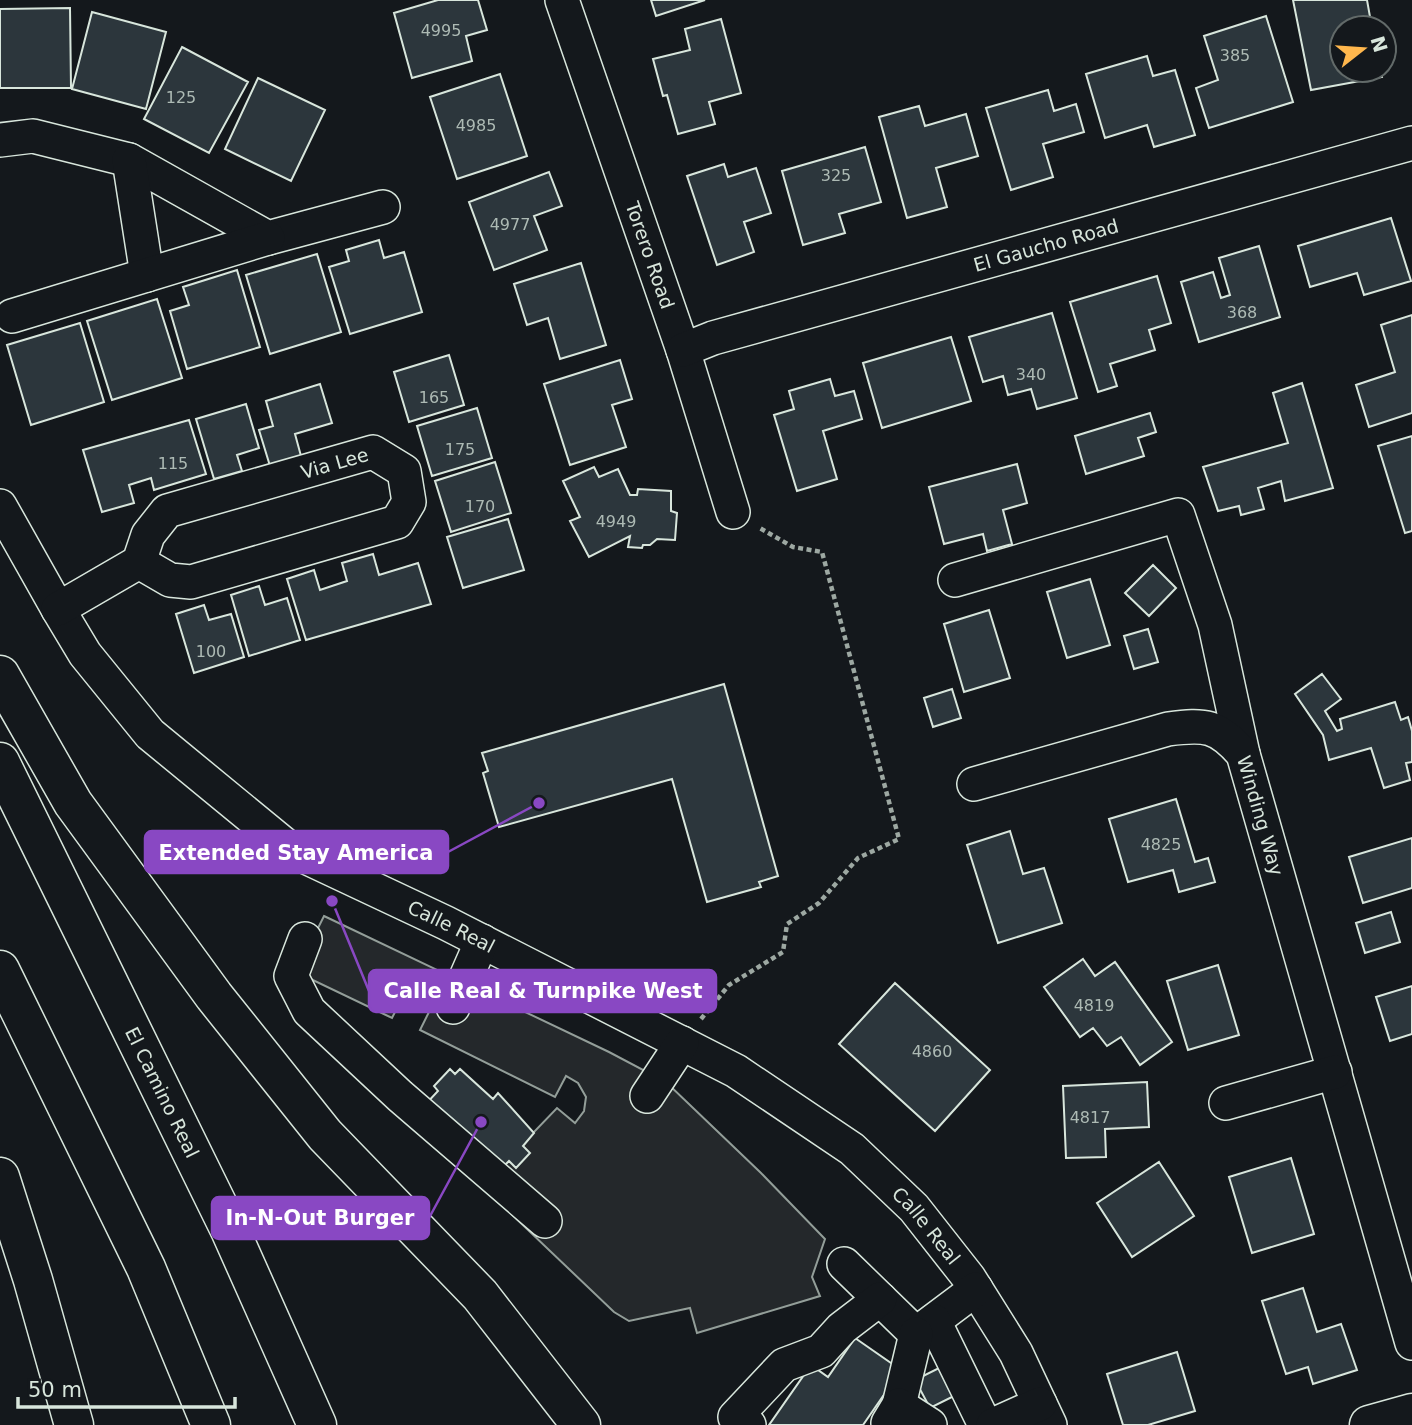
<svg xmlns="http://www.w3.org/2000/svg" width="1412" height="1425" font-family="'DejaVu Sans',sans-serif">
	<rect width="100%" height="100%" fill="#14181c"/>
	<!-- parking -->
	<path fill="#24282b" stroke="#939e99" stroke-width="2" d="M324 916 609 1052 666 1082 761 1173 825 1239 812 1277 820 1296 697 1333 690 1308 629 1321 614 1312 482 1186 557 1108 575 1123 584 1111 586 1097 578 1083 566 1076 555 1097 420 1030 430 1010 407 996 402 998 392 1018 296 972Z"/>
	<!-- building -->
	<path fill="#2c363c" stroke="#d8e6dc" stroke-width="2" d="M438 0H478L487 30 466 36 472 61 412 78 394 13Z
		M651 0H705L656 16Z
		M1293 0H1367L1372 28H1342V70H1381L1382 77 1311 90Z
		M70 8 71 88H0V9Z
		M92 12 166 32 146 109 72 89Z
		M1266 16 1293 102 1209 128 1196 88 1218 80 1204 36Z
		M721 19 741 93 709 102 715 124 678 134 667 95 663 96 653 59 690 50 685 29Z
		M182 47 248 82 209 153 144 119Z
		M1147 56 1153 76 1175 70 1195 135 1154 147 1147 125 1105 138 1086 74Z
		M500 74 527 156 457 179 430 97Z
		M258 78 325 110 291 181 225 149Z
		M1048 90 1054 111 1076 104 1084 132 1043 144 1053 177 1011 190 986 108Z
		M919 106 925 126 966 114 978 156 936 168 947 207 907 218 879 117Z
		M865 147 881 202 839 214 845 233 803 245 782 171Z
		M724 164 728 177 756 168 771 213 744 222 754 252 717 265 687 176Z
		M549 172 562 206 534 216 547 250 494 270 469 202Z
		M1391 218 1411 281 1364 295 1357 273 1310 287 1298 246Z
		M379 240 384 258 404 252 422 312 350 334 329 267 349 261 346 250Z
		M1259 246 1280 317 1199 342 1181 282 1213 272 1221 298 1230 295 1219 258Z
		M317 254 341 332 270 354 246 275Z
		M581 263 606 345 560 359 548 318 527 325 514 284Z
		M237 270 260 347 187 369 170 311 189 305 183 287Z
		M1157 276 1171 323 1149 330 1155 350 1110 364 1117 386 1098 392 1070 302Z
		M157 299 182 378 112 400 87 321Z
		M1052 313 1077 398 1037 409 1031 389 1008 395 1003 376 983 382 969 337Z
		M1412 315V413L1369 427 1356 385 1395 372 1381 325Z
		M80 323 104 402 31 425 7 345Z
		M951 337 971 401 882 428 863 363Z
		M449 355 464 405 409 422 394 372Z
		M620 360 632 399 612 405 626 447 570 465 544 384Z
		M830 379 835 396 854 391 862 419 823 431 837 479 797 491 774 415 794 409 789 391Z
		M1302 383 1333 488 1285 501 1281 481 1258 488 1264 509 1241 515 1239 506 1218 511 1203 467 1288 443 1273 393Z
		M320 384 332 423 295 434 301 456 270 466 259 430 273 426 266 401Z
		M246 404 259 448 237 455 242 471 214 479 196 419Z
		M477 408 492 458 432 476 417 426Z
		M1150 413 1156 432 1138 438 1144 456 1086 474 1075 436Z
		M189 420 206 474 154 490 151 478 129 485 134 503 102 512 83 450Z
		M1412 436V531L1405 533 1378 446Z
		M495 462 511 513 451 532 435 481Z
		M1017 464 1027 503 1003 510 1012 544 987 551 983 534 944 544 929 487Z
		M594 467 599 477 618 469 630 495H637L638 489 671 491V511L677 513 675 540 657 539 650 545H643L642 548 628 547 630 536 589 557 570 521 580 517 563 481Z
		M508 519 524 570 463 588 447 537Z
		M373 554 379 575 418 563 431 604 306 640 287 579 314 570 320 590 347 581 342 563Z
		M1153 565 1176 588 1149 616 1125 593Z
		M1090 579 1110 645 1067 658 1047 592Z
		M259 586 265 605 287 598 300 640 249 656 231 595Z
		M204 605 209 620 231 614 244 657 194 673 176 614Z
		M989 610 1010 678 964 692 944 624Z
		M1148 629 1158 662 1134 669 1124 636Z
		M1322 674 1341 699 1325 711 1337 731 1342 729 1340 719 1395 702 1401 720 1408 717 1412 731V762L1406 763 1410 780 1384 788 1371 748 1329 760 1323 735 1295 694Z
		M724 684 778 876 759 882 761 887 707 902 672 779 499 827 483 773 488 771 482 753Z
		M952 689 961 718 933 727 924 698Z
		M1176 799 1195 862 1208 858 1215 882 1179 892 1173 870 1128 882 1109 819Z
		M1010 831 1023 874 1044 868 1062 923 998 943 967 845Z
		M1412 838V888L1363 903 1349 857Z
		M1391 912 1400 942 1365 953 1356 923Z
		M1083 959 1095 976 1115 962 1172 1042 1140 1065 1121 1037 1107 1046 1093 1028 1080 1037 1044 987Z
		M1218 965 1239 1035 1188 1050 1167 981Z
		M895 983 990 1070 935 1131 839 1044Z
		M1412 986V1034L1390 1041 1376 997Z
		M450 1069 455 1074 460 1069 493 1099 498 1093 534 1133 523 1146 530 1153 516 1168 509 1161 494 1176 423 1107 438 1091 434 1086Z
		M1147 1082 1149 1127 1105 1129 1106 1157 1066 1158 1063 1086Z
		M1291 1158 1314 1234 1252 1253 1229 1177Z
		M1159 1162 1194 1216 1132 1257 1097 1203Z
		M1303 1288 1317 1332 1341 1324 1357 1370 1313 1384 1308 1367 1286 1374 1262 1301Z
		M855 1338 901 1370 863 1425H769L811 1365 828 1377Z
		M1177 1352 1195 1411 1148 1425H1123L1107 1374Z
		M943 1366 958 1394 930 1408 915 1380Z"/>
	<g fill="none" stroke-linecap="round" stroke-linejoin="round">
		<defs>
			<g id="minor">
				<path id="s1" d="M562 0 683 350 733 512"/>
				<path d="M0 140 33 136 129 160 268 238 383 207"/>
				<path d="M129 160 147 275"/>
				<path d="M12 316 268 238"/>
				<path id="s2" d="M683 350 713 338 1412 143"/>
				<path id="s3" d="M0 506 58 609 85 654 150 734 291 850 446 923 736 1071 852 1149 914 1208 969 1278 1016 1353 1050 1425"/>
				<path d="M955 580 1178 515 1215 625 1243 754"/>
				<path id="s4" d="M58 609 139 562 148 535 167 511 373 452 404 471 409 502 397 522 191 582 170 580 139 562"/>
				<path id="s5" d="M974 784 1168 729C1205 724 1218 725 1243 754L1412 1343"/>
				<path d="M305 939 291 976 309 1011 400 1096 545 1221"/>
				<path d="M453 1007 482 941"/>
				<path d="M647 1096 682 1043"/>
				<path d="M1226 1103 1335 1072"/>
				<path d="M844 1264 916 1334 976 1289"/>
				<path d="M934 1321 985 1425"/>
				<path d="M899 1405 916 1334"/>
				<path d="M888 1423 899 1405 930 1425"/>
				<path d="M749 1425 735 1417 784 1365 821 1351 842 1328 880 1299"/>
				<path d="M993 1425 1040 1404"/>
			</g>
			<path id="major" d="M1369 1425 1412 1413"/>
			<g id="highway">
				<path d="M0 675 73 803 214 996 325 1135 480 1295 581 1425"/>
				<path id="s6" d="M0 762 230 1230 317 1425"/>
				<path d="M0 970 146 1268 211 1425"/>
				<path d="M0 1177 33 1280 74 1425"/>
			</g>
		</defs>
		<!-- minor casing -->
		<use href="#minor" stroke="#d8e6dc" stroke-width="36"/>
		<!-- major casing -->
		<use href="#major" stroke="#d8e6dc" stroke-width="41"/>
		<!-- highway casing -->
		<use href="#highway" stroke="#d8e6dc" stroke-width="41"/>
		<!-- path -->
		<path stroke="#9da8a2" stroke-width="4.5" stroke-dasharray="5 3.5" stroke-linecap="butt" d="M701 1019 729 985 783 952 787 924 819 903 858 858 899 839 822 552 793 547 758 527"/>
		<!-- minor -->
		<use href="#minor" stroke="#14181c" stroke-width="33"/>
		<!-- major -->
		<use href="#major" stroke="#14181c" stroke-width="38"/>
		<!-- highway -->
		<use href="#highway" stroke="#14181c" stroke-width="38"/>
	</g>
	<g text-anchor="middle" stroke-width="5" stroke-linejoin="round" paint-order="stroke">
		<!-- number labels -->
		<g font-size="16" fill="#adbab4">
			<text x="441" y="36">4995</text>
			<text x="1235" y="61">385</text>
			<text x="181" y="103">125</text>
			<text x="476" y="131">4985</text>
			<text x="836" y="181">325</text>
			<text x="510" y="230">4977</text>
			<text x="1242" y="318">368</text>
			<text x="1031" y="380">340</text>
			<text x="434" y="403">165</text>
			<text x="460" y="455">175</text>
			<text x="173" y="469">115</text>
			<text x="480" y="512">170</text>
			<text x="616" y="527">4949</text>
			<text x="211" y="657">100</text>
			<text x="1161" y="850">4825</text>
			<text x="1094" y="1011">4819</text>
			<text x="932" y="1057">4860</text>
			<text x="1090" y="1123">4817</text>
		</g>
		<!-- street labels -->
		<g font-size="19" fill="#d8e6dc" stroke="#14181c">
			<text dy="7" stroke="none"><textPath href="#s2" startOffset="378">El Gaucho Road</textPath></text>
			<text dy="7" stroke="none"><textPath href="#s1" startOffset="270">Torero Road</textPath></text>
			<text dy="7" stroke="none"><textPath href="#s4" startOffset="327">Via Lee</textPath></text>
			<text dy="7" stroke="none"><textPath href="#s5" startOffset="350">Winding Way</textPath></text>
			<text dy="7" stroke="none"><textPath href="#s3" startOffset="634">Calle Real</textPath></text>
			<text dy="7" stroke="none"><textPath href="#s6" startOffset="368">El Camino Real</textPath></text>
			<text dy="7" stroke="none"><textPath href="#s3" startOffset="1200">Calle Real</textPath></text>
		</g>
	</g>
	<!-- callouts -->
	<path fill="none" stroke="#8948c3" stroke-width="2.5" d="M539 803L448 852M332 901L369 991M481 1122L429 1218"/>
	<g fill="#8948c3" stroke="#14181c" stroke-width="2.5">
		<circle cx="539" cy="803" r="7"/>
		<circle cx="332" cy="901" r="7"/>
		<circle cx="481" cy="1122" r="7"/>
	</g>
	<g fill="#8948c3" stroke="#8948c3" stroke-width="2.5">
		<rect x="145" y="831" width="303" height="42" rx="7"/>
		<rect x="369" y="970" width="347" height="42" rx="7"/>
		<rect x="212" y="1197" width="217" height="42" rx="7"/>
	</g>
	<g font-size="21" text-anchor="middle" font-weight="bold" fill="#fff">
		<text x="296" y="860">Extended Stay America</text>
		<text x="543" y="998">Calle Real &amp; Turnpike West</text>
		<text x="320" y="1225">In-N-Out Burger</text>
	</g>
	<!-- north arrow -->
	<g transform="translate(1363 49) rotate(73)"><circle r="33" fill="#14181c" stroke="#626a69" stroke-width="2"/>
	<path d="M0-5L12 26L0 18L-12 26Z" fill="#ffb74d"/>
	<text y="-10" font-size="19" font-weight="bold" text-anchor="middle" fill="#d8e6dc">N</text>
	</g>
	<!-- scale -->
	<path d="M18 1397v10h217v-10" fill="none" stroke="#d8e6dc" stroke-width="3.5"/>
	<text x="28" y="1397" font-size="21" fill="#d8e6dc" stroke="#14181c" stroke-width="5" paint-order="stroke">50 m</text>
</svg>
